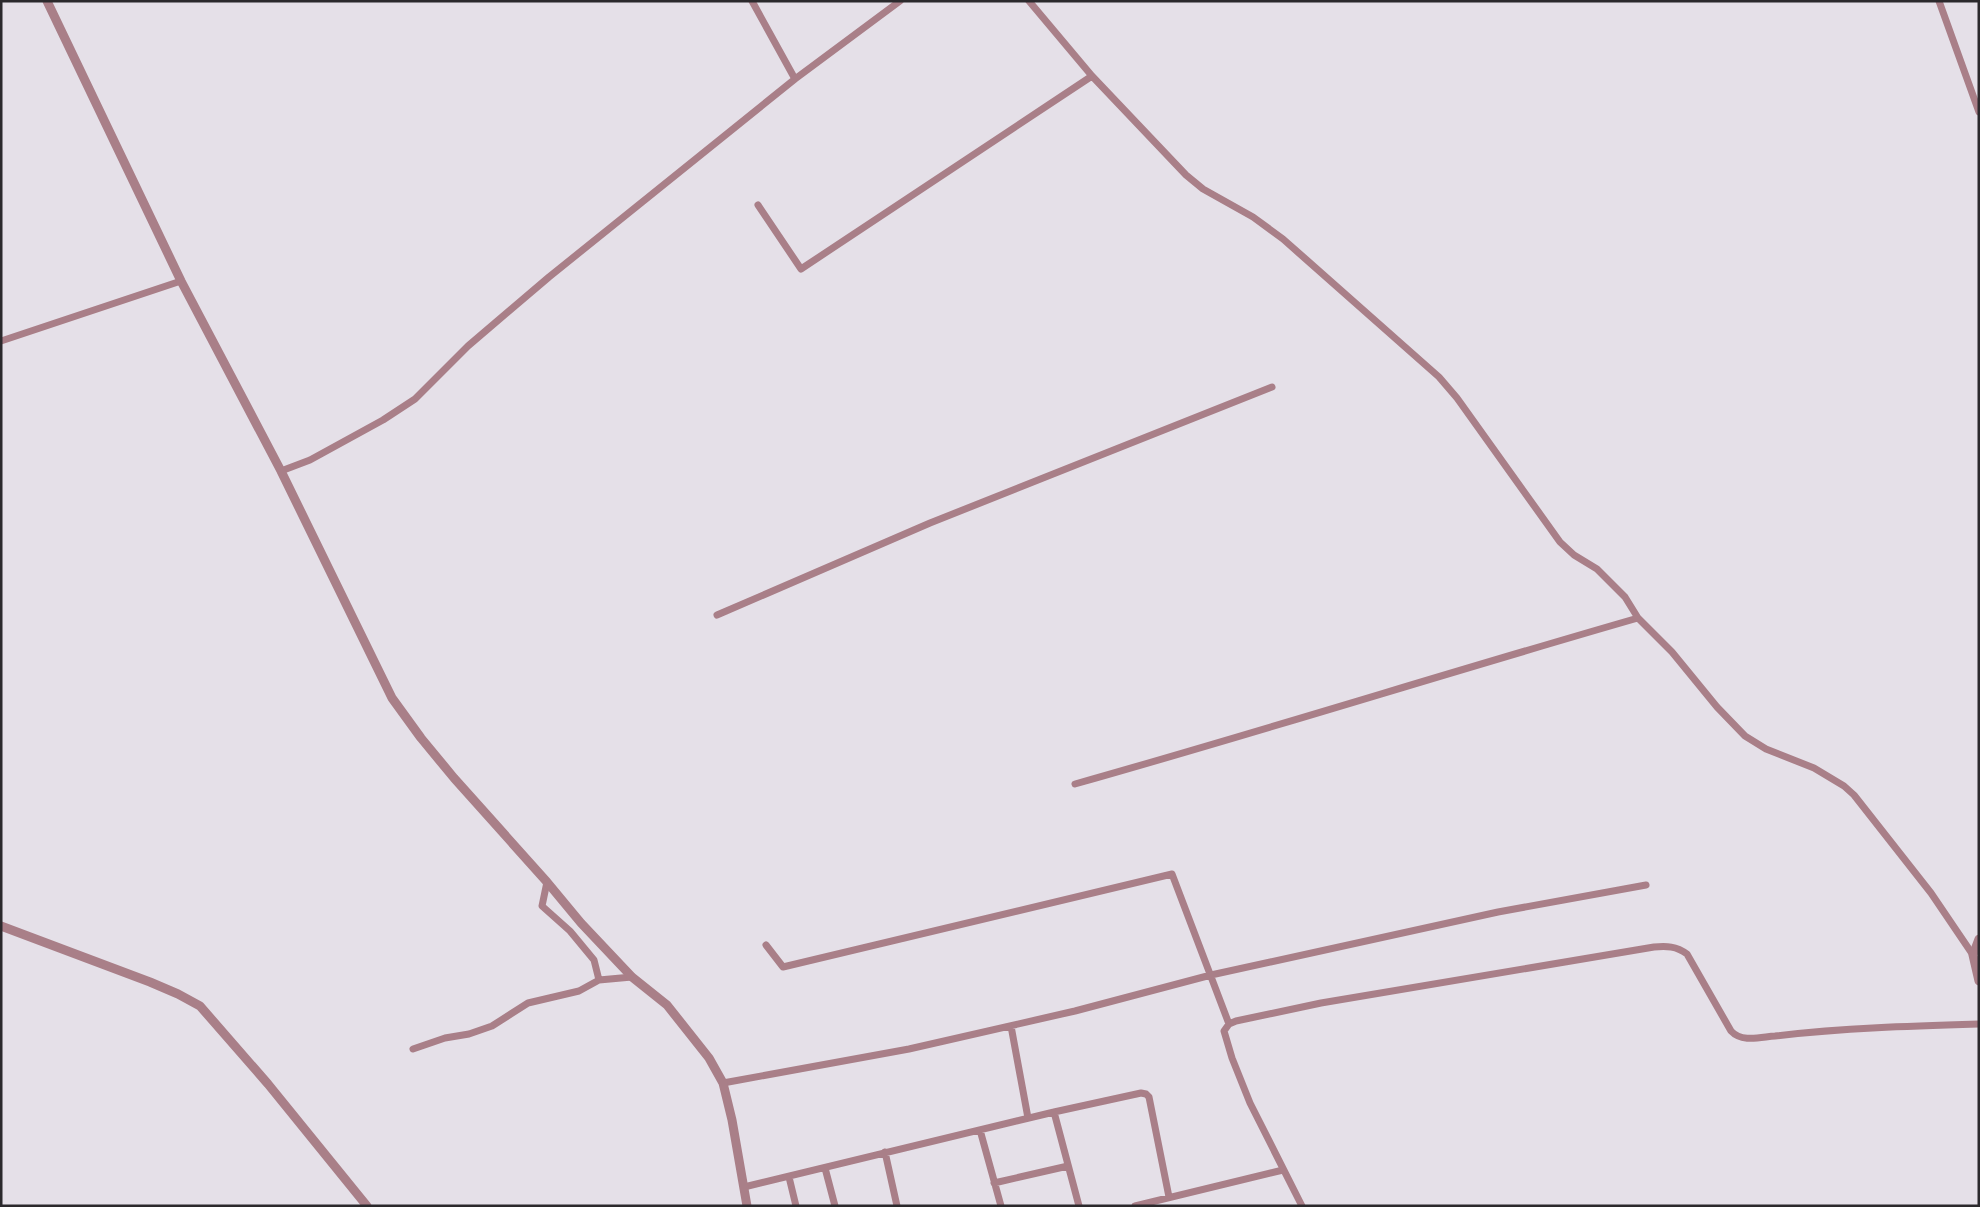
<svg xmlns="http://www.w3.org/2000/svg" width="1980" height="1207" font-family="Poppins,sans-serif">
	<rect width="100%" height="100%" fill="#e5e0e8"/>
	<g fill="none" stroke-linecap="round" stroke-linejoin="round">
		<!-- minor -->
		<path stroke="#a97f88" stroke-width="7" d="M752 1 795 79
			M1029 1 1092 76 1186 175 1203 189 1253 217 1283 239 1439 377 1457 398 1560 542 1574 555 1597 569 1625 597 1638 618 1672 652 1717 707 1745 736 1766 749 1814 768 1844 786 1854 795 1931 893 1973 955
			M1939 1 1979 112
			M758 205 801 269 1092 76
			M1 341 181 281
			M281 471 310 460 383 420 415 399 468 346 549 277 795 79 900 1
			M717 615 930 523 1272 387
			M1075 784C1263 731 1450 672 1638 618
			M766 945 783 967 1172 874 1229 1024
			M599 980 632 977
			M1011 1026 1028 1118
			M413 1049 445 1038 469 1034 492 1026 528 1003 579 991 599 980 594 960 570 931 542 906 547 882
			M723 1083 909 1049 1075 1011 1211 975 1498 912 1646 885
			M1054 1112 1079 1206
			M980 1130 1001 1206
			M885 1152 897 1206
			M825 1168 835 1206
			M789 1177 796 1206
			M994 1183 1068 1166
			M744 1187 1054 1112 1141 1093 1146 1094 1149 1097 1169 1197
			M1135 1206 1283 1170
			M1302 1206 1250 1103 1232 1058 1224 1031 1229 1024 1236 1021 1321 1003 1654 947C1667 946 1676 946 1687 954L1731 1031C1742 1043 1761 1037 1775 1036 1843 1028 1911 1026 1979 1024"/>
		<!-- tertiary -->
		<path stroke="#a97f88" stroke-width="9" d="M47 1 181 281 281 471 392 698 421 738 454 778 547 882 581 923 632 977 667 1005 709 1058 723 1083 732 1120 747 1206
			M1 926 150 982 178 994 200 1006 268 1084 367 1206
			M1979 939 1973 955 1979 981"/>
	</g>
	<!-- border -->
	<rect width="1980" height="1207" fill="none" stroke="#2b292c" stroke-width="5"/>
</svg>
